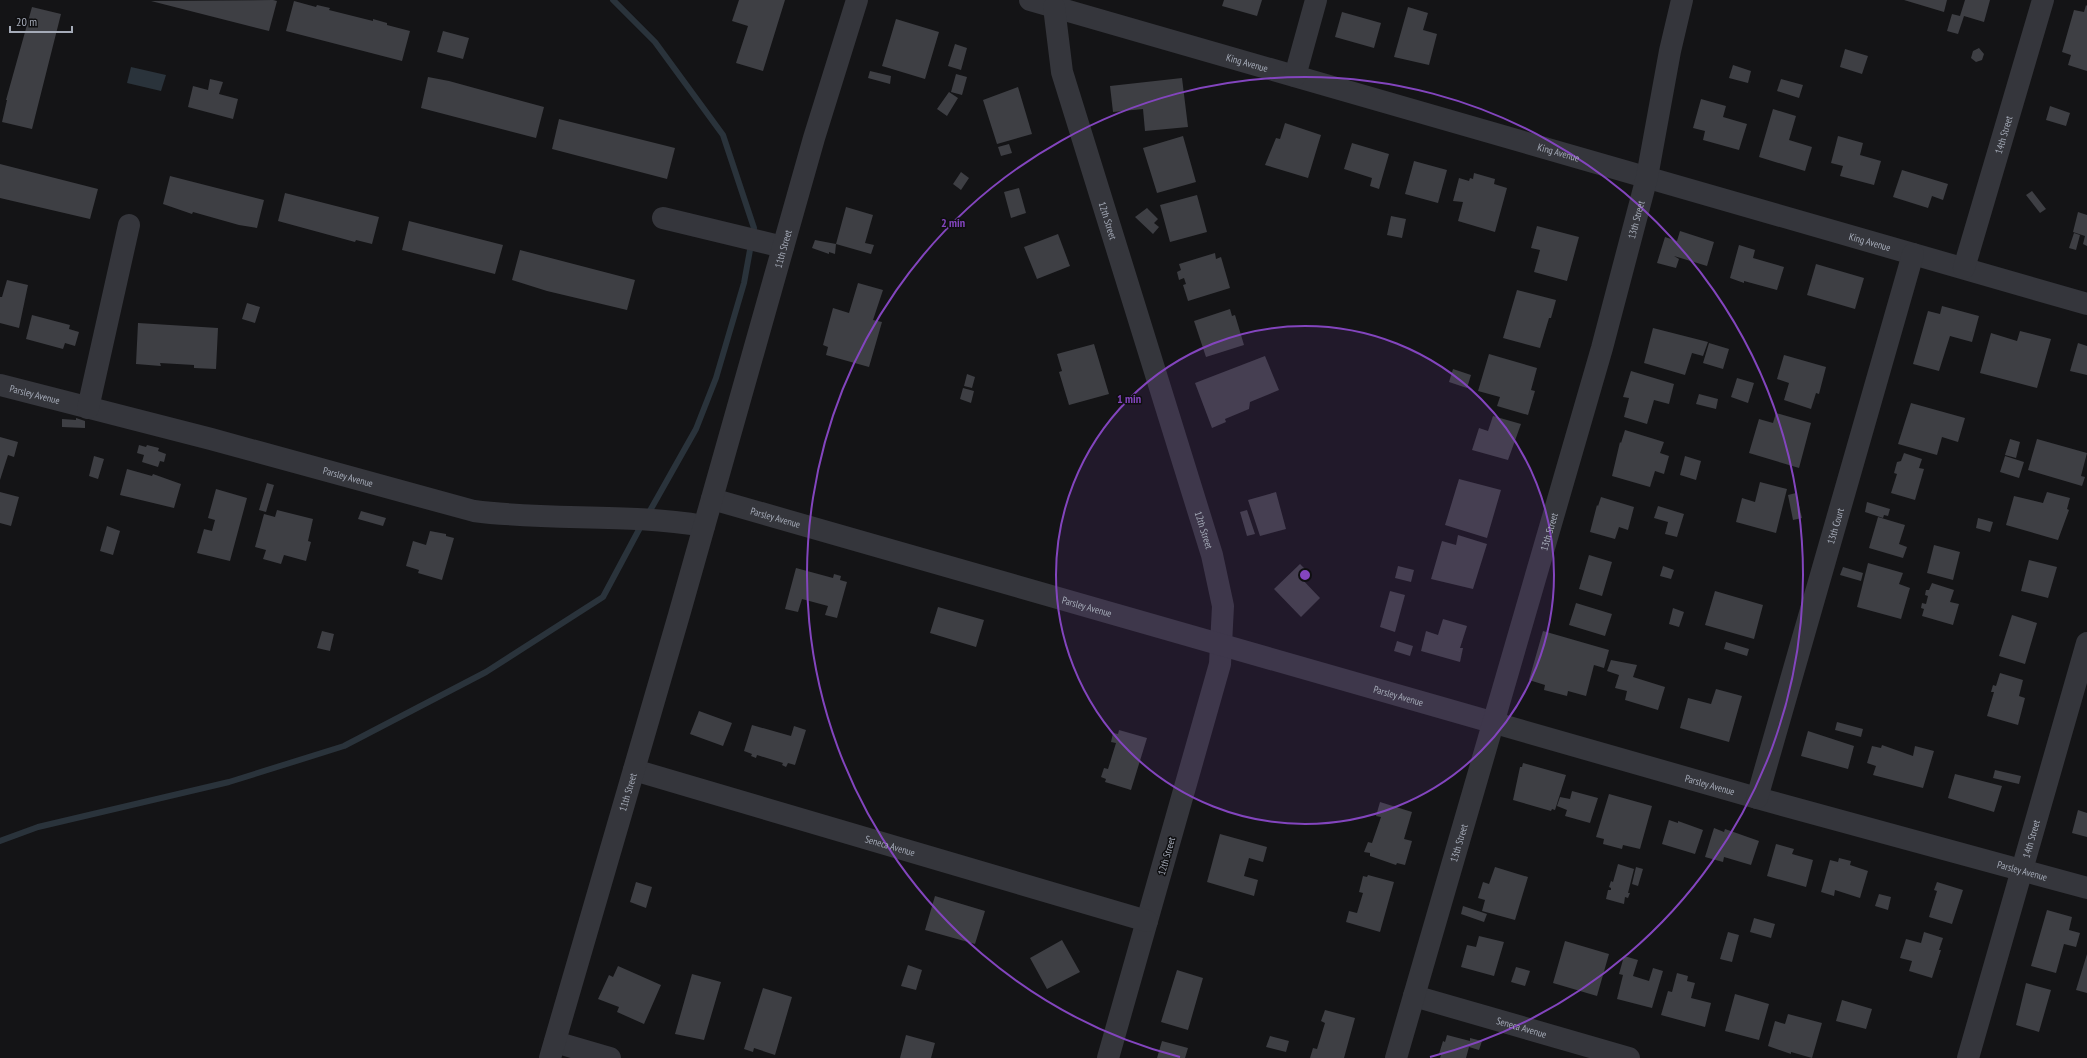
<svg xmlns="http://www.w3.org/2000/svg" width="2087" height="1058" font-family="'PT Sans Narrow',sans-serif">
	<rect width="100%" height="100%" fill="#141416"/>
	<!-- water -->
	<path fill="#2a333b" d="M131 67 166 75 161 91 127 83Z"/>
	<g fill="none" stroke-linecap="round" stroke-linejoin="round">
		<!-- stream -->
		<path stroke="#2a333b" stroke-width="6" d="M613 0 655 42 723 135 754 228 744 283 716 378 696 429 647 516
			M0 841 38 827 229 782 344 746 486 672 603 597 642 524"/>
	</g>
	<!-- building -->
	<path fill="#3e3f44" d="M273 0 277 1 269 31 151 1Z
		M739 0H785L763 71 736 63 748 26 732 21Z
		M1224 0H1262L1257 16 1222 6Z
		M1904 0H1947L1944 12Z
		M1965 0H1990L1984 22 1964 16 1958 34 1947 31 1952 14 1960 16Z
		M294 1 316 7 317 5 330 8 329 10 373 21V19L387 23V25L410 31 402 61 286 31Z
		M2086 5 2087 6V71L2068 65 2071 55 2062 52 2074 10 2084 12Z
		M32 7 61 14 32 129 2 122 7 100H6Z
		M1408 7 1428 13 1423 30 1437 34 1429 65 1394 57Z
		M1342 12 1381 23 1374 48 1335 37Z
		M896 19 939 32 925 79 882 66Z
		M443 31 469 38 463 59 437 52Z
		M955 44 967 48 961 70 948 66Z
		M1979 48 1984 54 1982 60 1976 62 1971 58 1973 51Z
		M1845 49 1868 56 1862 74 1840 67Z
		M1733 65 1751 71 1748 83 1729 78Z
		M870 71 891 76 890 84 868 78Z
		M956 74 967 77 962 95 951 92Z
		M428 77 449 81 544 107 536 138 421 108Z
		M1182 78 1188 127 1145 131 1143 109 1113 112 1110 86Z
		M210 79 223 82 219 94 238 99 233 119 188 107 193 86 208 90Z
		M1781 79 1803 85 1799 98 1777 91Z
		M1018 87 1032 134 997 144 983 100Z
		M949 92 958 98 947 116 937 109Z
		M1701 99 1726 106 1723 117 1747 124 1739 150 1703 140 1705 131 1693 128Z
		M2050 106 2070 113 2066 126 2046 120Z
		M1773 109 1796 116 1789 140 1812 147 1805 171 1759 157Z
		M559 119 675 148 667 179 552 149Z
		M1285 123 1321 135 1308 178 1265 165 1276 138 1280 139Z
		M1183 136 1196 182 1157 193 1143 148Z
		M1838 136 1863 143 1860 155 1881 161 1874 185 1840 176 1843 166 1831 163Z
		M1352 143 1389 154 1379 189 1370 186 1372 178 1344 169Z
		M1009 144 1012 153 1001 156 998 147Z
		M1414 161 1447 170 1438 203 1405 194Z
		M0 164 98 189 90 219 0 198Z
		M1902 170 1948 184 1943 200 1932 196 1928 208 1893 197Z
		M961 172 969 178 961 190 953 184Z
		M1474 173 1495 179 1494 184 1507 188 1495 232 1458 221 1463 202 1453 201 1459 178 1469 181 1470 178 1473 179Z
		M170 176 264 200 257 228 239 225 193 212 192 214 163 204Z
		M1019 188 1026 213 1011 218 1004 192Z
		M2032 191 2046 209 2040 213 2026 195Z
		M285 193 379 217 372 244 356 240 355 242 278 221Z
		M1197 195 1207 232 1170 242 1160 205Z
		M846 207 873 215 865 243 874 245 871 254 836 244 835 254 829 252V254L812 248 815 240 836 244Z
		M1147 208 1158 219 1154 223 1159 227 1153 234 1135 217Z
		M2078 212 2087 215V246L2083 244 2085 236 2073 232Z
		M1391 216 1406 219 1402 238 1387 235Z
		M409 221 503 245 495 274 402 250Z
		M1537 226 1579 237 1567 281 1534 272 1540 250 1531 248Z
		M1680 231 1714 242 1707 266 1674 256 1679 259 1676 268 1657 263 1665 237 1677 241Z
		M2074 233 2080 235 2076 250 2069 248Z
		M1058 234 1070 266 1037 279 1024 247Z
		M1739 245 1755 250 1753 258 1784 267 1777 290 1744 281V283L1730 278Z
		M520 250 635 280 627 310 547 291 512 280Z
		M1215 253 1216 259 1221 257 1230 288 1188 301 1183 285 1186 284 1184 278 1179 280 1177 272 1181 270 1179 264Z
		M1816 264 1864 278 1855 309 1807 295Z
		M7 280 28 285 19 328 0 323V297H2Z
		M858 283 883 290 873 320 882 322 869 367 826 355 828 347 823 345 833 308 849 313Z
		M1517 290 1556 300 1551 318H1549L1540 348 1503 338Z
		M247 303 260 307 255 323 242 319Z
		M1942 306 1979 316 1972 342 1950 336 1939 371 1913 364 1928 311 1940 314Z
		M1230 309 1232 316 1235 315 1244 345 1206 357 1194 321Z
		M32 315 70 325 69 329 79 332 75 346 65 343 63 349 26 339Z
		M138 323 218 328 216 369 194 368V365L160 363 161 366 136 364Z
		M1653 328 1708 342 1703 356 1692 353 1685 375 1644 363Z
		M2020 331 2051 339 2037 388 1980 373 1991 333 2017 341Z
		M1709 343 1729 349 1723 369 1703 363Z
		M2078 343 2087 346V375L2070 371Z
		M1094 344 1109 394 1069 405 1059 372 1062 371 1057 354Z
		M1489 354 1537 368 1531 390 1535 391 1528 415 1497 406 1500 397 1478 391Z
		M1784 355 1826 367 1819 394 1816 393 1811 409 1784 400 1789 383 1777 379Z
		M1265 356 1279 390 1250 402 1249 409 1225 419 1226 422 1212 428 1195 383Z
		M1453 369 1471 375 1467 388 1449 382Z
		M1631 371 1674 384 1669 404 1654 400 1647 424 1624 417 1629 398 1623 397Z
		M967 374 975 377 972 388 964 386Z
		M1737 378 1754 383 1748 403 1731 397Z
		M963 388 974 391 971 403 960 399Z
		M1699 394 1718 399 1716 409 1696 404Z
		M1911 403 1965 418 1958 442 1942 437 1937 455 1898 444Z
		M1776 413 1811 423 1799 468 1749 453 1759 419 1773 423Z
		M1493 416 1521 424 1508 460 1472 450 1479 428 1488 431Z
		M76 418 85 421V428L62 427V419L76 420Z
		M1625 430 1664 442 1660 453 1669 456 1664 474 1655 471 1650 487 1612 476 1620 442 1621 443Z
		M0 437 18 442 14 457 8 455 0 480Z
		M2010 439 2020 442 2016 458 2005 455Z
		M2037 439 2087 453 2081 476 2085 477 2082 486 2028 470Z
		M139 445 146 447 147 445 159 448 158 451 166 454 164 462 160 461 158 467 142 462 144 455 137 453Z
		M1904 453 1922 459 1919 468 1924 469 1915 500 1891 493 1897 474 1894 473 1897 462 1901 461Z
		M94 456 104 459 98 479 89 476Z
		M1685 456 1701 461 1696 480 1680 475Z
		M2005 456 2024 462 2019 478 2000 472Z
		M127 469 152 476 153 474 181 484 174 508 120 495Z
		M1459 479 1501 490 1487 538 1445 525Z
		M1760 482 1787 489 1776 533 1736 522 1742 498 1755 502Z
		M267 483 274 485 266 512 259 510Z
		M216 489 247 498 230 561 197 553 204 529 212 531 215 520 208 518Z
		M0 492 19 497 11 526 0 523Z
		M1276 492 1286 529 1260 536 1248 500Z
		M2047 492 2070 498 2067 509 2069 510 2058 540 2006 525 2014 496 2043 503Z
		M1796 493 1802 518 1793 520 1788 495Z
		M1601 497 1634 507 1628 530 1619 527 1615 539 1590 532 1597 505 1598 506Z
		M1867 502 1890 509 1888 516 1884 515 1883 518 1865 512Z
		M1658 506 1684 514 1677 537 1665 534 1668 522 1654 518Z
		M277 510 313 519 308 541 311 542 306 561 284 555 281 564 263 559 266 550 255 547 264 514 275 517Z
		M1247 510 1255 534 1247 536 1240 512Z
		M361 511 386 518 383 526 358 519Z
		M1878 517 1905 525 1899 544 1907 547 1903 558 1869 548Z
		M1978 518 1993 522 1990 532 1976 528Z
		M107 526 120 531 113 555 100 551Z
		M430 531 446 534V536L454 538 442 580 418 573 419 570 406 566 413 541 426 545Z
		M1458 535 1487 544 1473 589 1431 579 1442 541 1456 545Z
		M1934 545 1960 552 1953 580 1927 573Z
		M1589 555 1612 562 1602 596 1579 589Z
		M2029 560 2057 567 2048 598 2021 591Z
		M1868 563 1903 573 1899 584 1910 588 1901 619 1857 607Z
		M1300 564 1307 571 1300 577 1320 598 1301 617 1274 589Z
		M1398 566 1414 570 1411 582 1395 578Z
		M1663 566 1674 570 1671 579 1660 576Z
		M1843 567 1863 573 1861 581 1840 575Z
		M796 568 833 578 834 574 841 576 840 580 847 582 837 618 825 615 828 606 802 599 798 612 785 609Z
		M1932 583 1954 590 1950 602 1959 604 1953 625 1922 616 1924 609 1921 608 1922 603 1926 604 1928 596 1925 595 1926 590H1929Z
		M1390 591 1405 595 1395 632 1380 627Z
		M1715 591 1763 605 1754 639 1705 625Z
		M1576 603 1612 614 1605 636 1569 625Z
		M938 607 984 620 976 647 930 633Z
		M1673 608 1684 612 1679 627 1669 624Z
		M2012 615 2037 623 2025 664 1999 656Z
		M1443 619 1467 626 1460 648H1463L1460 662 1421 651 1426 631 1438 635Z
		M322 631 334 634 330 651 317 648Z
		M1543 631 1609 650 1604 668 1594 665 1586 696 1568 691 1567 696 1544 690 1545 685 1529 680Z
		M1397 641 1413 646 1410 656 1394 651Z
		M1726 642 1749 649 1747 656 1724 649Z
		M1611 660 1637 665 1633 677 1665 687 1658 710 1625 700 1627 691 1615 688 1619 675 1607 671Z
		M2000 673 2023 680 2019 696 2025 698 2018 725 1987 716 1994 692H1991L1993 685 1996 686Z
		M1716 689 1742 696 1729 742 1680 728 1688 698 1711 704Z
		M699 711 732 723 723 746 690 734Z
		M1837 722 1863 729 1861 737 1835 730Z
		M752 725 791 736 794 726 806 730 795 765 788 763 786 767 782 765 783 763 757 755 756 758 751 756 752 754 744 751Z
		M1119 730 1147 738 1131 790 1105 782 1106 779 1101 777 1104 768 1108 769 1116 743 1111 742 1113 733 1118 734Z
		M1808 731 1854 746 1848 769 1801 756Z
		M1882 745 1913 756 1915 746 1934 751 1923 788 1873 775 1876 766 1867 763 1872 746 1881 748Z
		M1523 763 1566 775 1555 810 1552 809 1551 811 1513 800 1520 767H1522Z
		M1995 770 2021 776 2019 784 1993 778Z
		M1955 774 2002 786 1994 812 1948 798Z
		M1572 791 1598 798 1590 823 1565 816 1567 810 1557 806 1560 797 1570 799Z
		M1609 794 1652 806 1640 849 1623 845 1622 849 1603 844 1604 839 1596 837Z
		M1380 802 1412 812 1404 839 1412 841 1405 865 1397 863 1396 865 1370 856V853L1364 852 1368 842 1372 843 1381 817 1376 816Z
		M2078 810 2087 813V837L2072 833Z
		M1669 820 1678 823V821L1703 830 1695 854 1662 844Z
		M1714 828 1724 832 1725 829 1759 841 1751 865 1724 857 1723 862 1705 857Z
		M1220 834 1267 847 1263 862 1249 858 1244 876 1258 880 1254 896 1207 882Z
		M1776 844 1794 849 1792 854 1813 860 1806 887 1767 876Z
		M1839 858 1851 861 1850 865 1868 871 1860 898 1835 890 1834 896 1821 892 1830 860 1838 862Z
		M1618 864 1634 869 1628 893H1630L1628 898 1625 897 1624 904 1606 899 1608 890H1611V888L1609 887 1611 881 1613 882Z
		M1495 867 1528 877 1515 920 1482 911 1485 900 1478 898 1483 882 1489 884Z
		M1636 867 1643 869 1638 886 1632 884Z
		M1368 875 1394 882 1380 932 1346 922 1349 911 1357 913 1363 893 1359 892 1363 876 1367 877Z
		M636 882 652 887 646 908 630 902Z
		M1937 882 1963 890 1952 924 1929 917 1937 891 1934 890Z
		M1879 894 1891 897 1888 910 1875 906Z
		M935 896 985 911 975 944 925 930Z
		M1463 906 1487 914 1484 922 1461 914Z
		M2047 910 2072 917 2069 930 2080 933 2076 947 2064 944 2056 973 2031 966Z
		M1754 918 1775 924 1771 938 1750 932Z
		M1728 932 1739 935 1732 962 1720 959Z
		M1924 932 1943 938 1939 950H1941L1932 978 1909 971 1912 961 1900 958 1906 939 1921 943Z
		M1479 936 1504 942 1494 976 1461 967 1467 945 1476 947Z
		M1062 940 1080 972 1047 989 1030 958Z
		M1565 941 1609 954 1597 996 1553 983Z
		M2087 954V993L2076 990Z
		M1624 956 1638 960 1633 976 1649 981 1653 968 1663 971 1652 1008 1617 999 1623 975 1619 974Z
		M908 965 922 970 916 990 901 986Z
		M618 966 661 985 644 1024 617 1012 619 1007 598 999 609 975 613 977Z
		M1516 967 1530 971 1525 986 1511 982Z
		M1177 970 1203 978 1188 1030 1161 1022Z
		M1677 973 1688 976 1687 981 1695 983 1691 998 1711 1003 1705 1027 1661 1015 1668 991 1672 992Z
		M692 974 721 982 704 1040 675 1034Z
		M2026 983 2051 990 2039 1032 2016 1025Z
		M763 988 792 997 775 1055 754 1048 753 1052 744 1049Z
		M1735 994 1769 1004 1759 1040 1725 1031Z
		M1842 1000 1872 1009 1866 1029 1836 1021Z
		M1325 1010 1355 1018 1344 1058H1310L1313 1048 1317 1049 1325 1023 1321 1021Z
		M1788 1014 1822 1023 1812 1058 1791 1052V1054L1768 1046 1775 1021 1785 1024Z
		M906 1035 935 1043 931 1058H900Z
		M1447 1035 1470 1041V1038L1482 1041 1479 1050 1469 1047 1466 1058H1440L1441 1055 1439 1054 1443 1041 1445 1042Z
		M1270 1036 1289 1041 1286 1052 1266 1047Z
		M1162 1041 1188 1048 1185 1058H1157Z"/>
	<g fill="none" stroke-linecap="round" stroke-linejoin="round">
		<!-- minor -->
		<g stroke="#35363c" stroke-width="22">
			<path id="s1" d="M1030 0 2087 304"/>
			<path id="s2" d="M1054 7 1062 72 1212 555 1223 606 1220 664 1108 1058"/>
			<path d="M1295 76 1316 0"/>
			<path d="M663 218 783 247"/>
			<path id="s3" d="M1964 268 2043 0"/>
			<path id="s4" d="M0 385 211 439 474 511C550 521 628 513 704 526"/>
			<path d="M88 408 129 225"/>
			<path id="s5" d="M712 499 1757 798 2087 888"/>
			<path id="s6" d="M634 770 1147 921"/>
			<path id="s7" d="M1757 798 1913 254"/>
			<path id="s8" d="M1414 996 1629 1058"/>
			<path d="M555 1042 610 1058"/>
			<path id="s9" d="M550 1058 679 615 814 138 857 0"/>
			<path id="s10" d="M1396 1058 1602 348 1647 177 1670 51 1682 0"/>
			<path id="s11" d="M1968 1058 2087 643"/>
		</g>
	</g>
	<!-- distance rings -->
	<circle cx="1305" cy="575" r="249" fill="#8345be" fill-opacity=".12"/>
	<g fill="none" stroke="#8345be" stroke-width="2">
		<circle cx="1305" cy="575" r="249"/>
		<path d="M1180 1057A498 498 0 1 1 1430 1057"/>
	</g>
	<g text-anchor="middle" stroke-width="3" stroke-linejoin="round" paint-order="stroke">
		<!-- street labels -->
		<g font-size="10" fill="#a5abb8" stroke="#0f0f11">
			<text dy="4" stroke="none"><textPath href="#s1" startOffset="226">King Avenue</textPath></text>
			<text dy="4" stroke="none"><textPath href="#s3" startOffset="139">14th Street</textPath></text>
			<text dy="4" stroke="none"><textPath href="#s1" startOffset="550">King Avenue</textPath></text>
			<text dy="4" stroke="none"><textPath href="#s10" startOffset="872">13th Street</textPath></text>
			<text dy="4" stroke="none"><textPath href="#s2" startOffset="221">12th Street</textPath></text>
			<text dy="4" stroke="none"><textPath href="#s1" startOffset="874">King Avenue</textPath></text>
			<text dy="4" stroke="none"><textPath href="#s9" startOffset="842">11th Street</textPath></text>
			<text dy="4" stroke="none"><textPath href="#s4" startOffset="36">Parsley Avenue</textPath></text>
			<text dy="4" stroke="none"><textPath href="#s4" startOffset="360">Parsley Avenue</textPath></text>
			<text dy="4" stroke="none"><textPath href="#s5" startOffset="66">Parsley Avenue</textPath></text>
			<text dy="4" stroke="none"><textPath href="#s7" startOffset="283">13th Court</textPath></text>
			<text dy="4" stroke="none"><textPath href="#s2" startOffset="545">12th Street</textPath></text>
			<text dy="4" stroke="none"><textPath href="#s10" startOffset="548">13th Street</textPath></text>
			<text dy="4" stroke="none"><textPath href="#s5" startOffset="390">Parsley Avenue</textPath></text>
			<text dy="4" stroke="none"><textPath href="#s5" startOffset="714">Parsley Avenue</textPath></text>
			<text dy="4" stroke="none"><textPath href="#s5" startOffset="1038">Parsley Avenue</textPath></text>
			<text dy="4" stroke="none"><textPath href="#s9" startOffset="277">11th Street</textPath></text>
			<text dy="4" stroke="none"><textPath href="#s11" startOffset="228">14th Street</textPath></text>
			<text dy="4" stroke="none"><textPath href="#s10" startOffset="224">13th Street</textPath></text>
			<text dy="4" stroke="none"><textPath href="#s6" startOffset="267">Seneca Avenue</textPath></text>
			<text transform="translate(1166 856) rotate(-74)" y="4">12th Street</text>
			<text dy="4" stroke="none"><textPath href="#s5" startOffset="1362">Parsley Avenue</textPath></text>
			<text dy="4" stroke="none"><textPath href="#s8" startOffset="112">Seneca Avenue</textPath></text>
		</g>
	</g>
	<circle cx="1305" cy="575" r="6" fill="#8345be" stroke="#0f0f11" stroke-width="2"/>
	<g font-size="12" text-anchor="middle" font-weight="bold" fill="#8345be" stroke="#0f0f11" stroke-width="3" stroke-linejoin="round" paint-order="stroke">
		<text x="953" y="227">2 min</text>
		<text x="1129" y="403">1 min</text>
	</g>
	<!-- scale -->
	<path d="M10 26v6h62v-6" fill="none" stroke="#a5abb8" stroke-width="2"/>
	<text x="16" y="26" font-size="12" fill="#a5abb8" stroke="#0f0f11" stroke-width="3" paint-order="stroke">20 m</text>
</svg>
